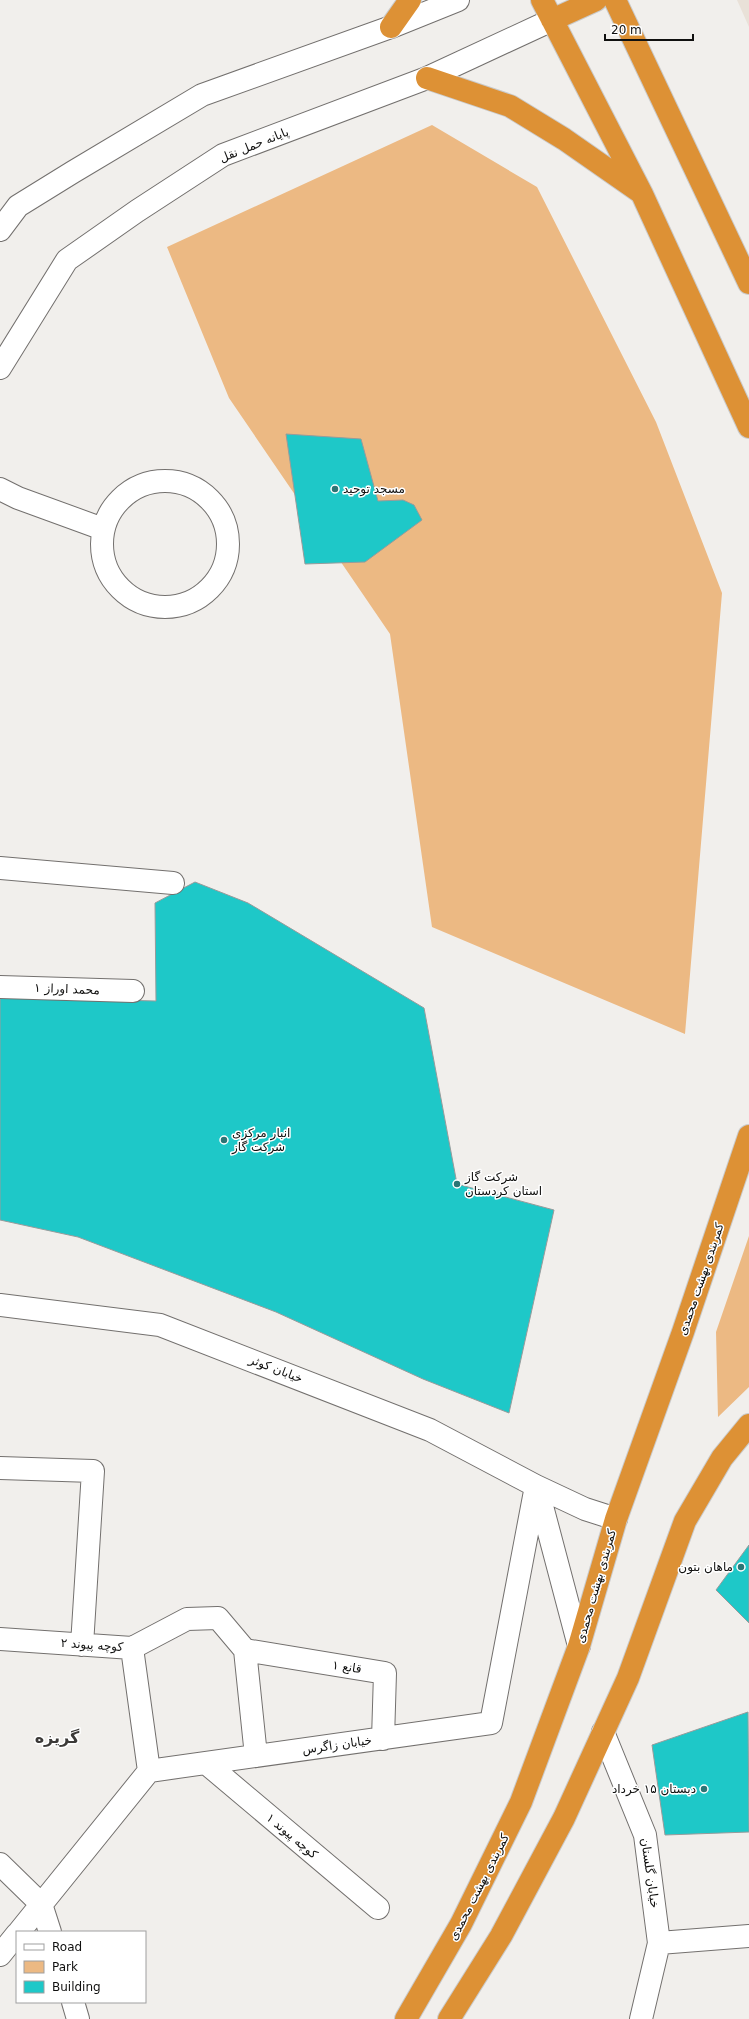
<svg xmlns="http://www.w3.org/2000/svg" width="749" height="2019" font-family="'DejaVu Sans',Cairo,sans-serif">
	<rect width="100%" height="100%" fill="#f1efec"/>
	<!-- built -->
	<path fill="#e9e1d8" d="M737 0H749V27Z"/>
	<!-- green -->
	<path fill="#ecb983" d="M432 125 537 187 656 422 722 593 685 1034 432 927 390 634 229 398 167 247Z
		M749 1236V1387L718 1417 716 1332Z"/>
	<!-- building -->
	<path fill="#1ec8c8" stroke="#979b9b" d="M286 434 361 439 378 501 403 500 414 505 422 520 365 562 305 564Z
		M195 882 248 903 424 1008 457 1184 554 1210 509 1413 423 1379 276 1312 78 1237 0 1220V997L156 1001 155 903Z
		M749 1545V1623L716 1590Z
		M748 1712 749 1832 665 1835 652 1745Z"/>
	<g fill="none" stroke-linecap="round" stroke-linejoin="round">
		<defs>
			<path id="minor" d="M0 230 18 206 73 172 202 95 391 27 458 0
				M0 368 67 260 137 211 223 155 427 78 552 20
				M102 544a63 63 0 1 1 126 0a63 63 0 1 1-126 0Z
				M0 489 18 498 103 529
				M0 868 173 883
				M0 987 133 991
				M0 1305 160 1325 430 1430 536 1486 585 1509 616 1519
				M0 1468 93 1471 82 1645
				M538 1491 579 1646
				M0 1639 132 1648 149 1771
				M132 1648 187 1619 218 1618 245 1650 256 1756
				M245 1650 385 1673 383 1739
				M603 1732 645 1835 659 1943 641 2019
				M206 1763 378 1908
				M0 1864 41 1904 50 1932
				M19 1932 149 1771 491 1723 536 1486
				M659 1943 749 1936
				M0 1955 17 1934
				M73 2002 78 2019"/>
			<path id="highway" d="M542 0 642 194 749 427
				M615 0 749 283
				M552 20 596 0
				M391 27 410 0
				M427 78 510 106 564 139 640 192
				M406 2019 461 1924 521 1802 579 1646 616 1519 683 1332 749 1136
				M449 2019 501 1936 564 1818 628 1678 685 1521 722 1458 749 1425"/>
		</defs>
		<!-- minor casing -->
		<use href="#minor" stroke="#73706e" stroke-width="24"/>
		<!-- highway casing -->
		<use href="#highway" stroke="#cacaca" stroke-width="24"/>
		<!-- minor -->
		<use href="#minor" stroke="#fff" stroke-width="22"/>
		<!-- highway -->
		<use href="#highway" stroke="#dd9135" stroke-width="22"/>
	</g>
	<!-- markers -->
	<g fill="#2b7575" stroke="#fff" stroke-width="1.5">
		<circle cx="335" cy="489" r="4"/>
		<circle cx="224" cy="1140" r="4"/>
		<circle cx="457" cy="1184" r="4"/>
		<circle cx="741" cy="1567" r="4"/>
		<circle cx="704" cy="1789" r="4"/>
	</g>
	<g text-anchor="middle" stroke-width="3" stroke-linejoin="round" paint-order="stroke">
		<!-- street labels -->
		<g font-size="12" fill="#10100f" stroke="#fff">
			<text transform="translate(254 145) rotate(-22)" y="4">پایانه حمل نقل</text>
			<text transform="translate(67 989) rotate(2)" y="4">محمد اوراز ۱</text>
			<text transform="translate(701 1279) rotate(-71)" y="4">کمربندی بهشت محمدی</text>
			<text transform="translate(276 1369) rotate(21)" y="4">خیابان کوثر</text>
			<text transform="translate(596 1586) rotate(-74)" y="4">کمربندی بهشت محمدی</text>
			<text transform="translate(92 1645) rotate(4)" y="4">کوچه پیوند ۲</text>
			<text transform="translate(347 1667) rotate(9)" y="4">قانع ۱</text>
			<text transform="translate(337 1745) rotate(-8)" y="4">خیابان زاگرس</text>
			<text transform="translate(292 1836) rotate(40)" y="4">کوچه پیوند ۱</text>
			<text transform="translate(650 1873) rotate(82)" y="4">خیابان گلستان</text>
			<text transform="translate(479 1887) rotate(-63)" y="4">کمربندی بهشت محمدی</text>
		</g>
		<!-- poi labels -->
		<g font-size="12" fill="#10100f" stroke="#fff" text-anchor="start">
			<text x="343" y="493">مسجد توحید</text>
			<text x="232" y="1137">انبار مرکزی<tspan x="232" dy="14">شرکت گاز</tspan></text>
			<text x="465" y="1181">شرکت گاز<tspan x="465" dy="14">استان کردستان</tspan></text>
			<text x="733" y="1571" text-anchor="end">ماهان بتون</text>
			<text x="696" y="1793" text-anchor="end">دبستان ۱۵ خرداد</text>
		</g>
		<!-- district labels -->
		<g font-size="16" font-weight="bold" fill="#3c3a38" stroke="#fff">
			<text x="57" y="1743">گریزه</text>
		</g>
	</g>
	<!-- legend -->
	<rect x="16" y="1931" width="130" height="72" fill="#ffffff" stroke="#9f9f9f"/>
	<rect x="24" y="1944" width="20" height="6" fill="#ffffff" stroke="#9f9f9f"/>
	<text x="52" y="1951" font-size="12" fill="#10100f">Road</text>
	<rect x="24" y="1961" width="20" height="12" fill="#ecb983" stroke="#9f9f9f"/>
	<text x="52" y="1971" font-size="12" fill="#10100f">Park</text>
	<rect x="24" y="1981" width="20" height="12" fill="#1ec8c8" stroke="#9f9f9f"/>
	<text x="52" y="1991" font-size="12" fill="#10100f">Building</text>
	<!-- scale -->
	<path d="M605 34v6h88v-6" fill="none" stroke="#10100f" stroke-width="2"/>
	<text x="611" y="34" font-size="12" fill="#10100f" stroke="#ffffff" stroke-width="3" paint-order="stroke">20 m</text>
</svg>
